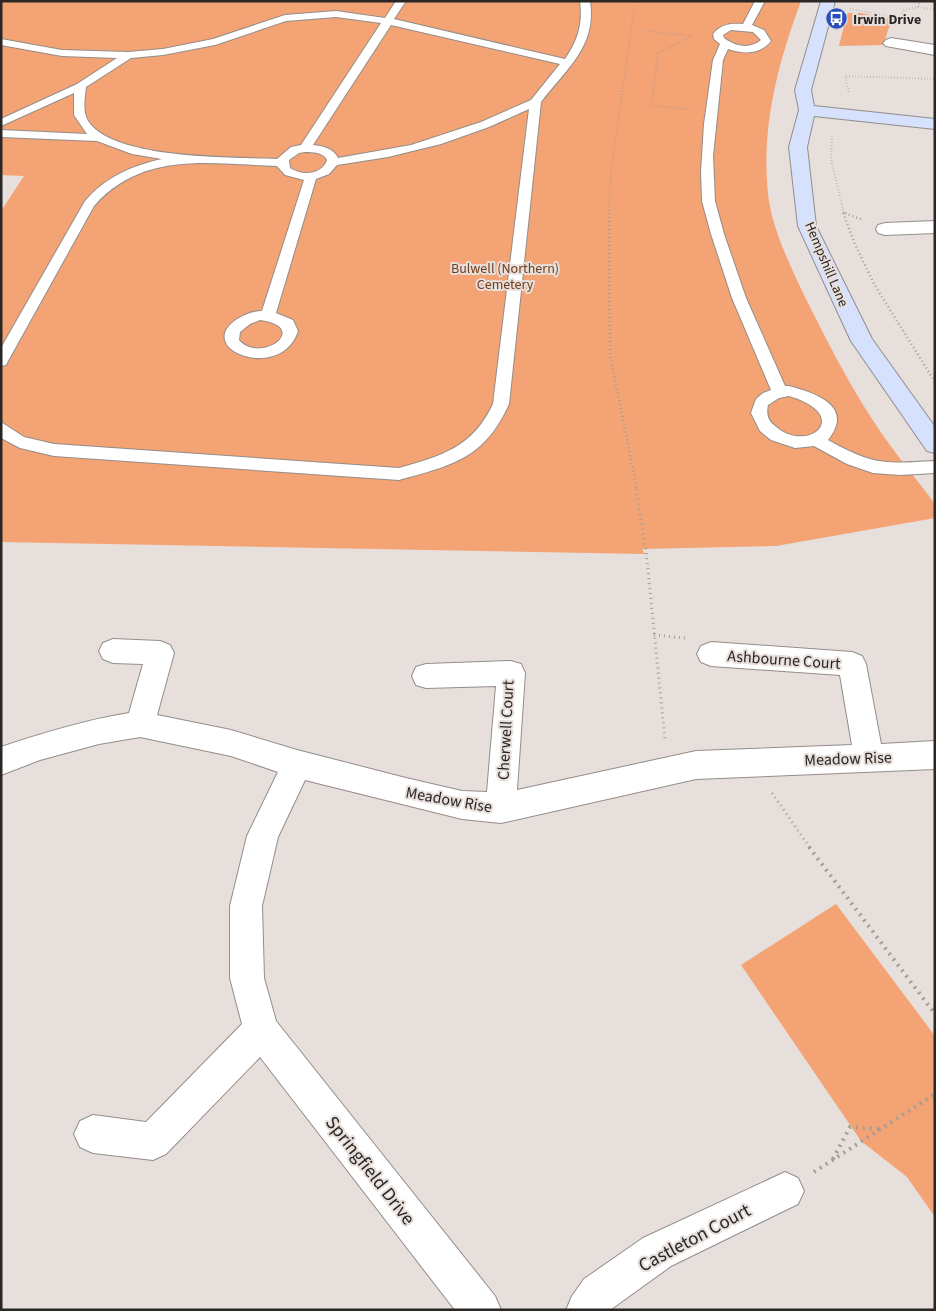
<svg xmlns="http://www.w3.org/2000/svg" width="936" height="1311" font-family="'Source Sans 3',sans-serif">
	<rect width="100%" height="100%" fill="#e7dfdb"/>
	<!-- green -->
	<path fill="#f3a374" d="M1 1H801C778 63 761 127 768 193 771 226 789 263 803 293 825 337 847 381 874 422 892 450 915 477 935 504V518L776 546 642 549 645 554 1 542V211L24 176 1 175Z
		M849 13H860L892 19 883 45 839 46 847 14Z
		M836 904 935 1036V1217L907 1177 861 1141 741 965Z"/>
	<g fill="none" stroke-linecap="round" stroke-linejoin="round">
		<defs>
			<path id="lane" d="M396 1H406L394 19 565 59C578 40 583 24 580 1H590C597 47 566 69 541 102L509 404C484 459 453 465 399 480L54 456 20 448 1 438V422L24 437 54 444 399 468C442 456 473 447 493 404L529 109 489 127 441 144 388 157 337 165 329 174 316 179 276 313 293 320 298 331C282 381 198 352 233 322 241 316 252 311 262 311L304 180 285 175 277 166C211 164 143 150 94 206L8 361 6 365 1 366V348L85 201C106 177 131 166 162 159L132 154 97 141 1 137V130L87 134 74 115V93L1 126V119L77 84 117 58 62 56 1 45V39L62 50 128 52 163 49 213 39 285 15 336 11 385 18ZM336 17 381 23 301 145 291 147 277 159C233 157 114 160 88 121 82 111 85 98 86 87L131 58 163 55 215 45 286 21ZM391 25 560 64 531 100 481 122 411 145 338 158C333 148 323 146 313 145ZM305 152C313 152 323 152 327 160 322 175 302 176 290 168L289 160 299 153ZM260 320C312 327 261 365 239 340L240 332 250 324Z
				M755 1H765L752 25 764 30 771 41C760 55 744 54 728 49L723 60 713 156 715 201 724 234 746 298 785 386H789C815 393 855 406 828 440 873 465 884 464 935 461V473L900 475 873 473 847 464 814 446 795 448 771 440 760 431 751 413 756 399 763 393 771 390 732 298 711 234 702 201 701 172 704 124 713 60 720 44 714 39 713 34C721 24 731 23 743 24ZM731 30 753 32 761 40C749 50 735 46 724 38L723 35ZM789 396C855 416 807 455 775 426 768 421 766 414 768 405L779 398Z"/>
			<path id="street" d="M891 38 935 45V55L886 46 883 43 886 40Z
				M935 221V233L885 235 878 233 876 229 878 225 885 223Z
				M113 639 160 641 170 645 174 653 157 715 231 730 297 750 406 778 462 791 487 792 496 686 426 688 416 685 412 676 416 667 426 664 511 661 521 664 525 673 517 790 696 751 852 745 840 675 711 666 701 662 697 654 701 646 711 642 852 652 862 656 866 664 881 744 935 741V769L696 779 501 823 462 819 305 780 278 837 262 906 264 978 276 1021 495 1296 501 1310H455L260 1057 166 1154 153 1160 93 1153 80 1147 74 1134 80 1121 93 1115 146 1122 242 1024 230 978V906L247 836 278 772 231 756 140 737 99 744 40 760 1 775V747C43 733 85 720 129 713L143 664 113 663 103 659 99 651 103 643Z
				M785 1172 798 1178 804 1191 798 1204 671 1266 610 1310H566L572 1296 584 1279 643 1238Z"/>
			<path id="secondary" d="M821 1H835L811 90 814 106 935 119V129L814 116 807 147 816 226 872 339 935 427V453L927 451 851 341 798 226 789 147 799 110 795 90Z"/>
		</defs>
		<!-- lane casing -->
		<use href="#lane" stroke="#948d89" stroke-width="2"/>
		<!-- street casing -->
		<use href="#street" stroke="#948d89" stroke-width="2"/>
		<!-- secondary casing -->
		<use href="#secondary" stroke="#948d89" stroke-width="2"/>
		<!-- path-far3 -->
		<path stroke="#a39d99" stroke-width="2" stroke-dasharray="0.5 2.5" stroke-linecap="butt" d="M918 7 920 1
			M850 9 899 18 897 22
			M899 18 904 10 918 7 935 10
			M648 31 691 36
			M849 92 845 76 935 79
			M690 110 652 105 658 53 692 36
			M832 136 831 159 844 214
			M843 212 848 214
			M609 214 611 172 635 1"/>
		<!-- path-far2 -->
		<path stroke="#a39d99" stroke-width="2.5" stroke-dasharray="1 3" stroke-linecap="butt" d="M609 213 610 354 637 490
			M843 213 855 244 874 284 935 382
			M845 213 863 220"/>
		<!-- path-far1 -->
		<path stroke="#a39d99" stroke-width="3" stroke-dasharray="1 4" stroke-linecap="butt" d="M636 489 646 550 665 740
			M654 635 685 638
			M772 793 810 848"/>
		<!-- path -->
		<path stroke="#a39d99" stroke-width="4" stroke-dasharray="2 5" stroke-linecap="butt" d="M809 847 935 1014
			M833 1159 850 1127 880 1129
			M814 1172 935 1094"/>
		<!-- lane -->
		<use href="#lane" fill="#fff" fill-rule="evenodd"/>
		<!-- street -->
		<use href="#street" fill="#fff" fill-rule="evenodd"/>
		<!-- secondary -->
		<use href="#secondary" fill="#d5e1fd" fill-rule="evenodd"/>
	</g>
	<!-- icons -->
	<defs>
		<symbol id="bus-disc" viewBox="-11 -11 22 22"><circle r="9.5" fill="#274fbe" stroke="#e7dfdb"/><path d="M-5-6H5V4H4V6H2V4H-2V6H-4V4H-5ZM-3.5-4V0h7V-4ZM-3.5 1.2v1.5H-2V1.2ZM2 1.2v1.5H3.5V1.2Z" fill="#fff"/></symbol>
	</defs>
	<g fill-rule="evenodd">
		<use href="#bus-disc" x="824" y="6" width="25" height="25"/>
	</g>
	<g text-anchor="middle" stroke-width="4" stroke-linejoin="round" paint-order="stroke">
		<!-- far-poi labels -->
		<g font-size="14" font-weight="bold" fill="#292624" stroke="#e7dfdb" text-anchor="start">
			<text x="853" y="24">Irwin Drive</text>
		</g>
		<!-- far-street labels -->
		<g font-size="14" fill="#292624" stroke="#e7dfdb">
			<text transform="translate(827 264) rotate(67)" y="5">Hempshill Lane</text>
		</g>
		<!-- far-park labels -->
		<g font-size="14" fill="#713c19" stroke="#e7dfdb">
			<text x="505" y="273">Bulwell (Northern)<tspan x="505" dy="16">Cemetery</tspan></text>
		</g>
		<!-- street labels -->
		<g font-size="16" fill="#292624" stroke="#e7dfdb">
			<text transform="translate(784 659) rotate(4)" y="6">Ashbourne Court</text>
			<text transform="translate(505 730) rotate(-87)" y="6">Cherwell Court</text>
			<text transform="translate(848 758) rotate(-2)" y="6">Meadow Rise</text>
			<text transform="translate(449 799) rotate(10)" y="6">Meadow Rise</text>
		</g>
		<!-- near-street labels -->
		<g font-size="19" fill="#292624" stroke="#e7dfdb">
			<text transform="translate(371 1170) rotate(52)" y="7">Springfield Drive</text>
			<text transform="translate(694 1237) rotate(-28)" y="7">Castleton Court</text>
		</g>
	</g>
	<!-- border -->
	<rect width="936" height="1311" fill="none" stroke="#292624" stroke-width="5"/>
</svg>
